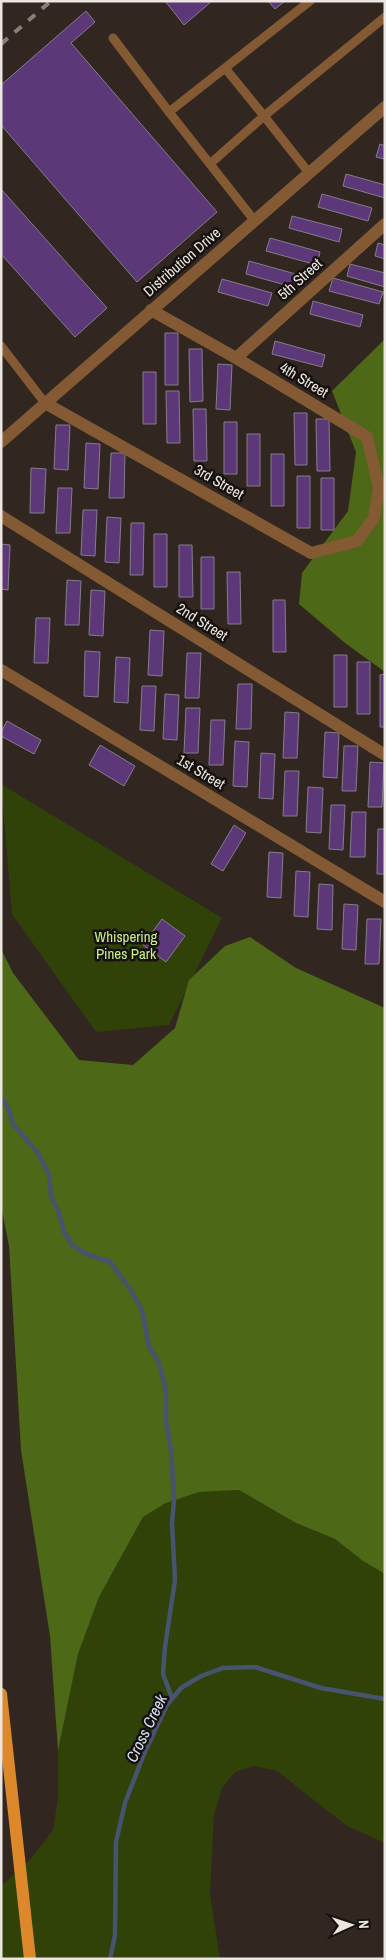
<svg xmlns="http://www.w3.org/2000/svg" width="386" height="1960" font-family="'Archivo Narrow',sans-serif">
	<rect width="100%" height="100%" fill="#312720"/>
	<!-- green -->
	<path fill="#304207" d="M1 784 222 918 169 1025 96 1032 12 914Z
		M239 1490 296 1523 335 1539 363 1561 385 1574V1843L347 1826 277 1771 254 1766 235 1772 222 1788 214 1814 210 1894 220 1959H1V1886L29 1861 53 1830 58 1798V1751L78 1654 99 1597 143 1517 166 1503 199 1492Z"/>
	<!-- forest -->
	<path fill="#4d6816" d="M385 339V672L345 643 299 604 302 573 348 511 356 452 332 391Z
		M250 937 296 968 385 1008V1574L363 1561 335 1539 296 1523 239 1490 199 1492 166 1503 143 1517 99 1597 78 1654 58 1751 50 1636 21 1450 9 1246 1 1206V949L13 973 79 1060 133 1065 175 1028 189 980 225 946Z"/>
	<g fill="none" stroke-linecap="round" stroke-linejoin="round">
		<!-- stream -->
		<path stroke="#47536f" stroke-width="4.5" d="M1 1097 8 1108 13 1124 38 1153 49 1175 51 1196 59 1213 64 1232 72 1245 86 1254 110 1262 130 1289 142 1310 149 1347 159 1363 166 1391V1421L171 1450 174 1500 172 1523 175 1580 165 1647 163 1674 172 1698
			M110 1959 115 1935 116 1842 125 1803 144 1754 167 1705 181 1688 201 1676 223 1668 255 1667 321 1688 385 1699"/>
	</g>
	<!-- building -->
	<path fill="#5c3879" stroke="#837d8a" d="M165 1H212L184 25Z
		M268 1H285L275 9Z
		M86 11 95 22 71 43 217 212 137 282 1 125V85Z
		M380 144 385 146V159L376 157Z
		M346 174 385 185V198L343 186Z
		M1 189 107 308 75 337 1 254Z
		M322 194 372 208 368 221 318 207Z
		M292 216 342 229 339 242 289 228Z
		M270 238 320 252 317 265 266 251Z
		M378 243 385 245V259L375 256Z
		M249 261 299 275 296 288 246 274Z
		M350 264 385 273V287L347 276Z
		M333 278 383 292 379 304 329 291Z
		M222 279 272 293 268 306 218 292Z
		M313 301 363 315 360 327 310 314Z
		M165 333H178V385H165Z
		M275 341 325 355 322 367 272 354Z
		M189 349H202L203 401 190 402Z
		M218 364 232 365 230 410 216 409Z
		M143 372H156V424H143Z
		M166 391H179L180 443H167Z
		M193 409H206L207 461H194Z
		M294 413H307V465H295Z
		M316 419H329L330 471H317Z
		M224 422H237V474H224Z
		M56 425H70L68 470 54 469Z
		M247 434H260V486H247Z
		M86 443 100 444 98 489 84 488Z
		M111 453H125L124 498H109Z
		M271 454H284V506H271Z
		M31 468 46 469 44 513H30Z
		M297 476H310V528H297Z
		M321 478H334V530H321Z
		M58 488H72L70 533H56Z
		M83 510H97L95 556 81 555Z
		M107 517 121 518 119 563 105 562Z
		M131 523H144L143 575H130Z
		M154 534H167V587H154Z
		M1 544 10 545 8 590 1 589Z
		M179 545H192L193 597H179Z
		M201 557H214V609H201Z
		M227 572H240L241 624H228Z
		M67 580 81 581 79 625H65Z
		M91 590 105 591 103 636 89 635Z
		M273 600H285L286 652H273Z
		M36 618H50L48 663H34Z
		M150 630 164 631 162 676 148 675Z
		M85 651 100 652 98 697 84 696Z
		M187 653H201L199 698H185Z
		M334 655H347V707H334Z
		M116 657 130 658 128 703 114 702Z
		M357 662H370V714H357Z
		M385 674V727H380V675Z
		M238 684H252L251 729H236Z
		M142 686H156L154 731 140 730Z
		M165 694 179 695 177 740 163 739Z
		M186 708H200L198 753H184Z
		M285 712 299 713 297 758H283Z
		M211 720H225L223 765H209Z
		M7 721 41 740 34 754 1 736V732Z
		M325 732 339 733 337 778 323 777Z
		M235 741 249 742 247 787 233 786Z
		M100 745 135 766 124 786 89 765Z
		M344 746H358L356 791H342Z
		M261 753 275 754 273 799 259 798Z
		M370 762 384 763 382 807H368Z
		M285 771H299L297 816H283Z
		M308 787 323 788 321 833 306 832Z
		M331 805H345L343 850 329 849Z
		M352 812H366L365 857H350Z
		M234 825 246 833 223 871 211 864Z
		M378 829H385V874H377Z
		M269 852 283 853 281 898 267 897Z
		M296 871 310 872 308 917 294 916Z
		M319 884 333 885 332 930 317 929Z
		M344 904 358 905 356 950 342 949Z
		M162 919 185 936 166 962 143 945Z
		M367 919H381L379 964H365Z"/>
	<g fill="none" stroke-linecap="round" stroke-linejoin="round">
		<!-- lane -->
		<path stroke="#835a34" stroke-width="9" d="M310 1 225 68 264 116 385 17
			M113 38 169 112 225 68
			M169 112 254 220
			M211 163 264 116 309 173
			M1 346 45 403"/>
		<!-- street -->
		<path stroke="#835a34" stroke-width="12" d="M236 358 385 224
			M45 403 311 553 357 541 374 518 379 488 367 437 236 358 151 310
			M1 442 385 107
			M1 516 385 755
			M1 670 385 902"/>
		<!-- primary -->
		<path stroke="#dd892b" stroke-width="12" d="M1 1694 30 1959"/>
		<!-- rail -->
		<path stroke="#887f79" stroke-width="4" stroke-dasharray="9 9" stroke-linecap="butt" d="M1 44 51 1"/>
	</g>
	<g text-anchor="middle" stroke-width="5" stroke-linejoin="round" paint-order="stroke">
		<!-- street labels -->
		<g font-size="15" fill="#ece5e0" stroke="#16110e">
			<text transform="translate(182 262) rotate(-41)" y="5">Distribution Drive</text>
			<text transform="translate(300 279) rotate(-42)" y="5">5th Street</text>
			<text transform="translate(304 380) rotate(31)" y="5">4th Street</text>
			<text transform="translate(219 482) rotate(30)" y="5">3rd Street</text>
			<text transform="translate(202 622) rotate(32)" y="5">2nd Street</text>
			<text transform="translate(201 772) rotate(31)" y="5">1st Street</text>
		</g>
		<!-- park labels -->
		<g font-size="15" fill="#c8f187" stroke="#16110e">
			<text x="126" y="942">Whispering<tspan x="126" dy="17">Pines Park</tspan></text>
		</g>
		<!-- water labels -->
		<g font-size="16" font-style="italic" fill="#d5e1f3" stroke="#16110e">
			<text transform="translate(146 1728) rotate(-64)" y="6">Cross Creek</text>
		</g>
	</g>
	<!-- border -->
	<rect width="386" height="1960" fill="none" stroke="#ece5e0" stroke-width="5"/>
	<!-- north arrow -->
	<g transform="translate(351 1925) rotate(87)" stroke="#16110e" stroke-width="4" paint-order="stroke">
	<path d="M0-4L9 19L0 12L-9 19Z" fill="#ece5e0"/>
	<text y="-8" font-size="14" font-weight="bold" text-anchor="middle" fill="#ece5e0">N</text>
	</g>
</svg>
